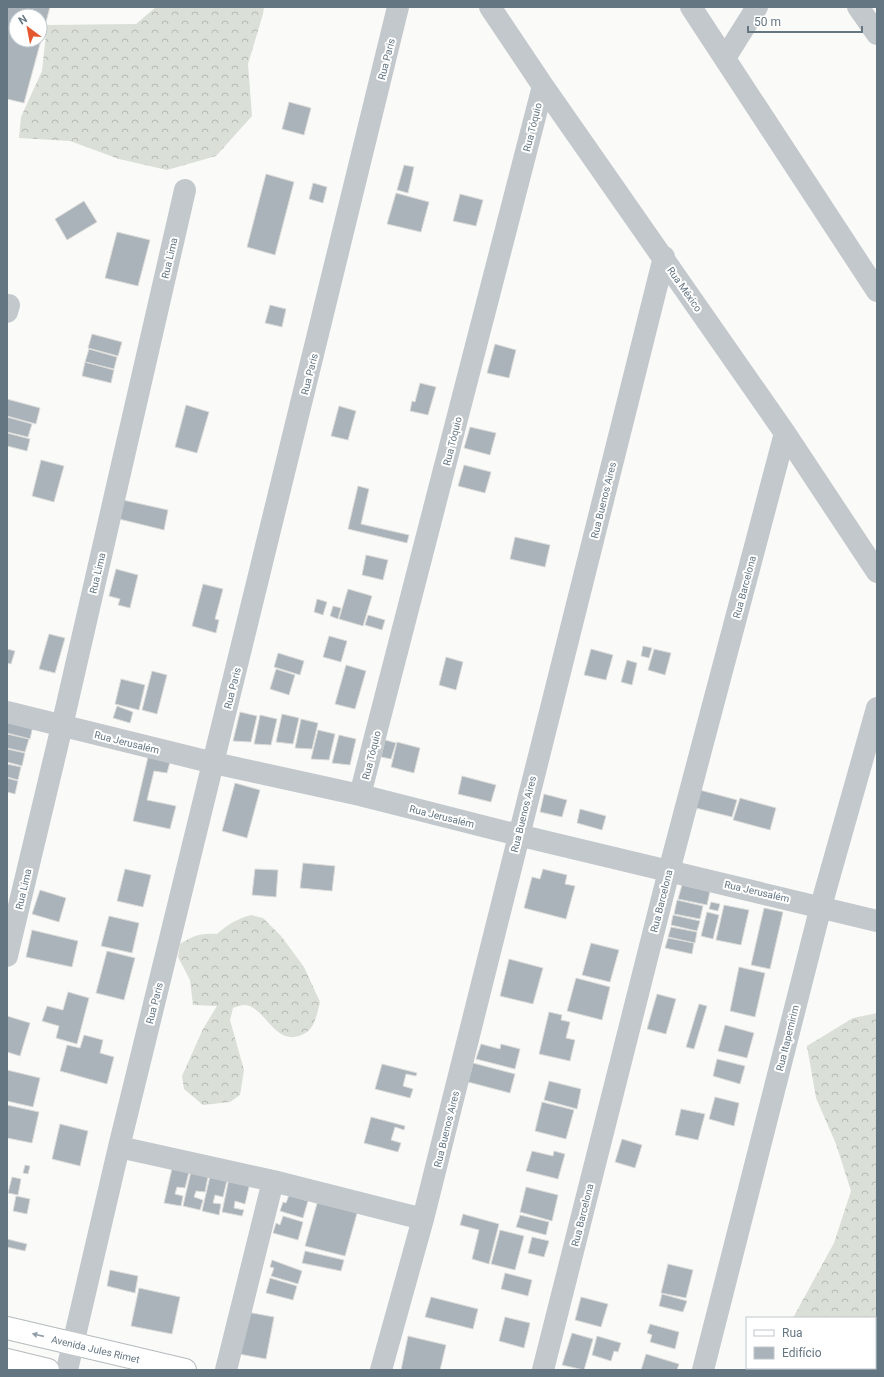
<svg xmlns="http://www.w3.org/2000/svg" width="884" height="1377" font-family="Roboto,sans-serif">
	<defs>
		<pattern id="forest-crowns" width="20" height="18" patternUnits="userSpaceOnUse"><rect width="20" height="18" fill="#dadfd7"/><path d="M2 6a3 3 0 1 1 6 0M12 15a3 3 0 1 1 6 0" fill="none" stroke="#b4b9b4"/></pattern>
	</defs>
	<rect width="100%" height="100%" fill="#fafaf8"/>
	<!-- forest -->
	<path fill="url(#forest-crowns)" d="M156 7H264L263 14 248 64 252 116 216 156 167 170 119 159 70 141 19 138 21 117 42 71 47 25 136 24Z
		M251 915 263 918 281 936 304 967 320 1002C316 1017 315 1031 299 1036 274 1044 265 1007 245 1005 241 1005 236 1007 233 1008L230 1020 244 1070 240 1095 230 1102 203 1105 184 1089 182 1076 203 1029 217 1006 193 1005 190 980 178 957 180 944C194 935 201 933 217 934 228 924 237 919 251 915Z
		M877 1013V1370H773V1368H875V1318H793L834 1243 851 1191 836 1144 816 1098 807 1046 853 1018Z"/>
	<!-- building -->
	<path fill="#aab3b9" stroke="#dcdcda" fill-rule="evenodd" d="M7 7H50L24 103 7 99ZM16 16H40V40H16Z
		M289 102 311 108 304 135 282 129Z
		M404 165 414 167 408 193 397 190Z
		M266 174 294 182 275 255 247 247Z
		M313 183 327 187 323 203 309 199Z
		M396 193 429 202 421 232 387 224Z
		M460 194 483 200 476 226 453 221Z
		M84 201 97 222 67 240 55 219Z
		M117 232 150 240 138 286 105 278Z
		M270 305 286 309 282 327 265 323Z
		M92 334 122 342 118 356 88 348Z
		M495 344 516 350 509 378 487 373Z
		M89 349 117 357 114 369 85 362Z
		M85 362 114 370 111 383 82 376Z
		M420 383 436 387 428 415 410 411 412 401 415 402Z
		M7 399 40 408 36 424 7 416Z
		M186 405 209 412 197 453 175 447Z
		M339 406 356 411 348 440 331 436Z
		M7 417 32 424 28 437 7 432Z
		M470 427 496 433 490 455 464 448Z
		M7 433 30 439 27 451 7 446Z
		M41 460 64 466 54 502 32 496Z
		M464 465 491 472 485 493 458 486Z
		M358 486 369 489 361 524 409 535 407 543 348 529Z
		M123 500 168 510 164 530 119 519Z
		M515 537 550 545 545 567 510 559Z
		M366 555 388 560 383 580 362 575Z
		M116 569 138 575 130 608 118 605 120 599 109 596Z
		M203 584 223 589 215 619 219 620 216 633 192 626Z
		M348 589 372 596 363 626 339 619Z
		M317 599 327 602 323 615 314 612Z
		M333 606 341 608 338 619 330 616Z
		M368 615 385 620 382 630 365 625Z
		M49 634 65 638 55 673 39 669Z
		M329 636 347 641 341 662 323 657Z
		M643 646 652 648 649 658 641 656Z
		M7 649 15 651 11 664 7 663Z
		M591 649 613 655 606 680 584 675Z
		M654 649 671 653 665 675 648 670Z
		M278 653 304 661 300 675 274 667Z
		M446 657 463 662 456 690 439 685Z
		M627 660 637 663 632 685 621 682Z
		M346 665 366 671 355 709 335 704Z
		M276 669 295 675 289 695 270 689Z
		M152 671 167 675 157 714 142 710Z
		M121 679 145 685 139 710 115 704Z
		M117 706 133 712 130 723 113 718Z
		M240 712 257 716 251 742 233 741Z
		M282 714 299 718 293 744 276 742Z
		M260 715 277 719 271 745 254 744Z
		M7 719 33 726 30 739 7 733Z
		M301 719 318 723 312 749 295 748Z
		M318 730 335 734 329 760 311 759Z
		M7 734 29 739 25 752 7 748Z
		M339 735 356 739 350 765 332 763Z
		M385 740 396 743 391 759 381 757Z
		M397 742 420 748 414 773 391 767Z
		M7 749 25 753 22 766 7 762Z
		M148 757 170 762 167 773 154 771 147 800 176 806 170 829 133 821Z
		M7 764 21 767 18 780 7 777Z
		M462 776 496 785 491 802 458 794Z
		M7 778 18 781 15 794 7 792Z
		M235 783 260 790 247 838 222 831Z
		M696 789 737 800 732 817 692 807Z
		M544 794 567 800 562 817 540 812Z
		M740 798 776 808 770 830 733 820Z
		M580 809 606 816 602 830 577 823Z
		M303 863 335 866 332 891 300 888Z
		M125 869 151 875 143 907 117 901Z
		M255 869 278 870 276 897 252 895Z
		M543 869 567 875 565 884 575 886 566 919 524 908 532 877 540 879Z
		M682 885 710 891 707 905 678 899Z
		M40 890 66 898 59 922 32 914Z
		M677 900 703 906 700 919 674 914Z
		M711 902 720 904 718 911 709 909Z
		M724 905 749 910 741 945 716 940Z
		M764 908 783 912 770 969 751 965Z
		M707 912 719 915 713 939 701 936Z
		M673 915 700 921 697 931 671 925Z
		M109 916 139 923 132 953 101 946Z
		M671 927 697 932 695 943 668 937Z
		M32 930 78 941 72 967 26 957Z
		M668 938 694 943 692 954 665 948Z
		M591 943 619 950 610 982 582 975Z
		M107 951 135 958 124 1000 96 993Z
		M509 959 543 968 533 1004 500 996Z
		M739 967 765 973 755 1017 730 1011Z
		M576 978 610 987 602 1020 567 1011Z
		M68 992 89 998 77 1044 56 1038 59 1026 42 1021 47 1006 63 1010Z
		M657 994 676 999 666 1034 647 1029Z
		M699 1004 707 1006 694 1049 686 1047Z
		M549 1012 562 1015 561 1020 570 1022 566 1038 575 1040 570 1061 539 1054Z
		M7 1016 30 1023 20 1056 7 1052Z
		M725 1025 754 1033 747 1058 718 1051Z
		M84 1035 103 1040 100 1053 114 1057 107 1084 60 1071 67 1045 80 1048Z
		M481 1044 500 1049 501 1044 520 1049 515 1069 476 1059Z
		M717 1059 745 1066 740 1084 713 1076Z
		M473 1063 515 1074 510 1093 468 1082Z
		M382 1064 417 1073 416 1076 406 1074 403 1086 413 1089 410 1098 375 1089Z
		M7 1070 40 1078 33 1107 7 1101Z
		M549 1081 581 1089 577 1109 544 1100Z
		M715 1097 739 1103 734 1126 709 1119Z
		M542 1102 574 1110 566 1139 535 1131Z
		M7 1105 39 1112 32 1143 7 1138Z
		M681 1109 705 1114 698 1140 675 1135Z
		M371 1117 405 1126 404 1130 395 1127 391 1140 401 1143 398 1152 364 1143Z
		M60 1124 88 1131 80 1166 52 1159Z
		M622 1139 642 1145 635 1168 615 1162Z
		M532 1151 553 1156 554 1151 565 1154 558 1179 526 1171Z
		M173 1164 190 1168 185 1188 177 1187 175 1194 183 1196 181 1206 164 1203Z
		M25 1165 30 1166 28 1174 23 1173Z
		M192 1167 209 1171 205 1192 196 1191 194 1197 203 1200 200 1210 183 1206Z
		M211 1172 228 1176 223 1197 215 1195 213 1203 221 1204 219 1215 202 1211Z
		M230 1174 251 1178 245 1204 235 1201 234 1208 244 1210 242 1216 222 1212Z
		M12 1177 21 1179 18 1195 8 1193Z
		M526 1187 558 1195 552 1221 520 1212Z
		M289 1195 308 1201 303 1218 280 1211 283 1202 286 1203Z
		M16 1196 30 1199 27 1214 13 1211Z
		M318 1200 358 1210 345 1256 305 1246Z
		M463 1214 499 1224 489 1264 472 1259 479 1230 460 1225Z
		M520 1215 549 1222 546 1235 516 1227Z
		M283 1216 303 1222 298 1240 273 1233 276 1223 280 1225Z
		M500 1230 524 1236 515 1270 491 1264Z
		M532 1237 549 1241 544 1257 528 1253Z
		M7 1239 27 1244 25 1251 7 1247Z
		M305 1251 344 1260 341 1271 302 1263Z
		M272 1260 302 1271 298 1284 271 1276 274 1268 270 1267Z
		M668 1264 693 1270 686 1298 661 1293Z
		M110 1270 138 1276 135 1293 107 1286Z
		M505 1273 532 1280 528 1296 501 1289Z
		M270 1278 297 1286 293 1300 266 1293Z
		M139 1288 180 1297 172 1334 131 1326Z
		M662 1294 687 1301 683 1312 659 1306Z
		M431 1297 478 1309 473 1329 425 1317Z
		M581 1297 608 1304 601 1327 575 1320Z
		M247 1312 274 1317 266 1359 239 1354Z
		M505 1317 530 1323 524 1348 499 1341Z
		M650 1324 679 1332 675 1349 650 1342 652 1335 647 1333Z
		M572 1333 593 1339 584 1370 562 1365Z
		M408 1336 446 1345 440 1370H401Z
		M597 1336 621 1343 618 1352 614 1351 611 1361 592 1355Z
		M646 1354 679 1364 677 1370H641Z"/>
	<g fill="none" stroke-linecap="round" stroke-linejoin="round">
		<defs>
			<g id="major">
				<path id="s1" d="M7 1328 185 1370"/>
				<path d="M7 1360 48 1370"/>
			</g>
		</defs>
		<!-- major casing -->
		<use href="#major" stroke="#b5babe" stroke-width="24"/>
		<!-- minor -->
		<path stroke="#c3c8cc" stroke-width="22" d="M490 7 543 86 785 433 877 572
			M691 7 877 291
			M858 7 877 34
			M725 58 757 7
			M7 312 9 305
			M7 712 214 763 360 795 518 835 877 921
			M360 795 543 86
			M7 956 62 726 185 190
			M119 1147 273 1181 423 1219
			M67 1370 119 1147 398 7
			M226 1370 273 1181
			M381 1370 423 1219 664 257
			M543 1370 669 871 785 433
			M703 1370 821 906 877 708"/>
		<!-- major -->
		<use href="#major" stroke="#fff" stroke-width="22"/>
	</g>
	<!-- one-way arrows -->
	<defs><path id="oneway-solid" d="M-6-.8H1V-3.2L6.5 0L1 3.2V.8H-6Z"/></defs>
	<use fill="#939fa8" href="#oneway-solid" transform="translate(38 1335) rotate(-167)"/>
	<g text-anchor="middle" stroke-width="4" stroke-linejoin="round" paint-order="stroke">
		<!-- street labels -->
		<g font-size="10" fill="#657683" stroke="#fff">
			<text transform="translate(386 59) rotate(-76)" y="4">Rua Paris</text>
			<text transform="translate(532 127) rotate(-76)" y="4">Rua Tóquio</text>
			<text transform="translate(169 258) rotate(-77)" y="4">Rua Lima</text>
			<text transform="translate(685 289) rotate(55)" y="4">Rua México</text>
			<text transform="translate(309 374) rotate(-76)" y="4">Rua Paris</text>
			<text transform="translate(452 441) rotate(-76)" y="4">Rua Tóquio</text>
			<text transform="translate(603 500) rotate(-76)" y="4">Rua Buenos Aires</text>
			<text transform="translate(97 573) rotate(-77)" y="4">Rua Lima</text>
			<text transform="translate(744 587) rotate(-75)" y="4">Rua Barcelona</text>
			<text transform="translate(232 688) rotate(-76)" y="4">Rua Paris</text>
			<text transform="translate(127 742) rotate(14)" y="4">Rua Jerusalém</text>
			<text transform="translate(371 755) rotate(-76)" y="4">Rua Tóquio</text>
			<text transform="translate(523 814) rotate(-76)" y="4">Rua Buenos Aires</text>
			<text transform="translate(442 816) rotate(14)" y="4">Rua Jerusalém</text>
			<text transform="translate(23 889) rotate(-77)" y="4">Rua Lima</text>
			<text transform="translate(757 891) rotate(13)" y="4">Rua Jerusalém</text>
			<text transform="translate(661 901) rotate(-76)" y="4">Rua Barcelona</text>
			<text transform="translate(154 1003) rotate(-76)" y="4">Rua Paris</text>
			<text transform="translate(787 1038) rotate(-76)" y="4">Rua Itapemirim</text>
			<text transform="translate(446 1129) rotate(-76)" y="4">Rua Buenos Aires</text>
			<text transform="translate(582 1215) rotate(-76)" y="4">Rua Barcelona</text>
			<text dy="4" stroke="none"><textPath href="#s1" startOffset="91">Avenida Jules Rimet</textPath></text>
		</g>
	</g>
	<!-- border -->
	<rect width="884" height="1377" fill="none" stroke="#657683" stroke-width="16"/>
	<!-- legend -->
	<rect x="746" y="1317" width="130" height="52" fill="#ffffff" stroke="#c1c8cd"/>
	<rect x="754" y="1330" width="20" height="6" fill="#ffffff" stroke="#c1c8cd"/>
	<text x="782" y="1337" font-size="12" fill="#657683">Rua</text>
	<rect x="754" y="1347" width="20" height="12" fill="#aab3b9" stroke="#c1c8cd"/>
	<text x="782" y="1357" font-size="12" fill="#657683">Edifício</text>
	<!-- north arrow -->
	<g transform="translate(28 28) rotate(328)"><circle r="19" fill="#ffffff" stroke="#c1c8cd"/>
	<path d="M0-3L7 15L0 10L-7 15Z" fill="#e4572e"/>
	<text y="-6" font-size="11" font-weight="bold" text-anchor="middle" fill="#657683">N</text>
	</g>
	<!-- scale -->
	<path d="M748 26v6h114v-6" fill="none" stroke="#657683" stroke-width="2"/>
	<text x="754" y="26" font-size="12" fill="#657683" stroke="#ffffff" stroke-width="3" paint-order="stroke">50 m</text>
</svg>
